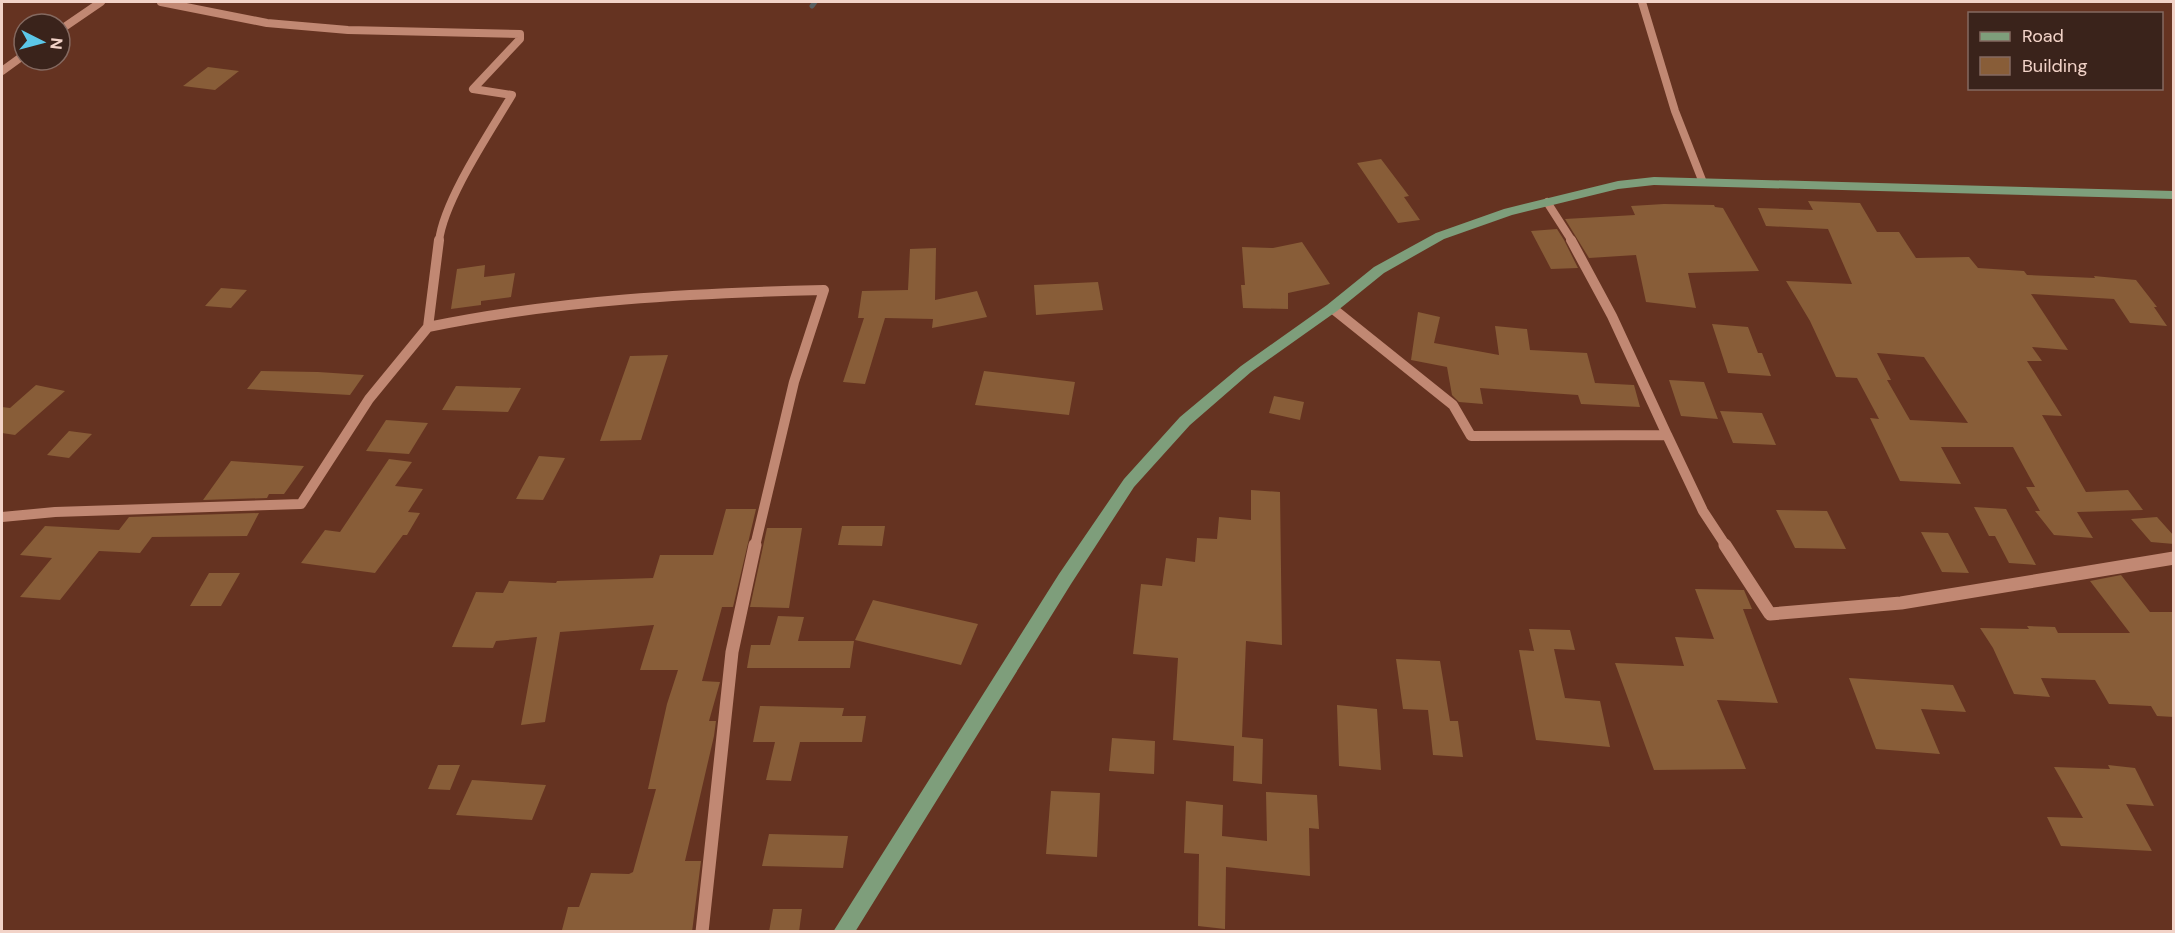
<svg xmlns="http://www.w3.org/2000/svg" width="2175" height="933" font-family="'DM Sans',sans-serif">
	<rect width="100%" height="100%" fill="#653321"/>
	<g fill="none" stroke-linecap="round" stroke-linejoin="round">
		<!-- stream -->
		<path stroke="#575e60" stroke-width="5" d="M812 6 815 2"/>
	</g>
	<!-- building -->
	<path fill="#885d38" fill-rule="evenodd" d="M208 67 239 71 215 90 183 86Z
		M1381 159 1409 196 1404 197 1420 220 1398 223 1357 163Z
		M1808 201 1860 203 1877 232H1899L1916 258 1969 257 1978 268 2024 271 2027 275 2095 278 2094 276 2136 280 2157 307H2154L2167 326 2130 323 2114 299 2031 294 2068 350 2032 347 2042 361H2027L2062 416 2042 415 2086 492 2128 490 2143 510 2077 512 2093 538 2054 535 2035 511H2040L2026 487H2035L2013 447H1941L1961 484 1900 481 1870 418 1879 419 1857 378 1836 377 1810 321 1786 281 1852 284 1828 229 1766 226 1758 208 1813 210ZM1877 353 1924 357 1968 423 1910 420 1887 380H1891Z
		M1664 204 1714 205 1715 207 1723 208 1759 271 1688 273 1696 308 1646 302 1636 255 1589 258 1565 219 1635 215 1631 206Z
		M1557 229 1564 240 1578 268 1551 269 1531 231Z
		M1302 242 1330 284 1288 293V309L1243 308 1241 285H1245L1242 247 1273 248Z
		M936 248 935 300 977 291 987 317 932 328 933 319 885 318 865 384 843 382 864 318H858L862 291 908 290 910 249Z
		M485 265 484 277 515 273 511 297 481 301V305L451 309 457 269Z
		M1098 282 1103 310 1036 315 1034 285Z
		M221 288 247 290 231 308 205 306Z
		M1418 312 1440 317 1434 343 1499 355 1495 326 1527 329 1530 350 1587 353 1595 383 1634 385 1640 407 1581 404 1578 395 1480 388 1483 404 1459 402 1452 395 1447 367 1411 360Z
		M1712 324 1748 327 1758 353H1762L1771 376 1728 373Z
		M668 355 641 440 600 441 630 356Z
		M261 371 318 372 364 375 350 395 247 389Z
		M984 371 1075 382 1069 415 975 405Z
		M1669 380 1704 382 1718 419 1681 416Z
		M36 385 65 391 15 435 2 433V407L10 408Z
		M456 386 521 388 508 412 442 410Z
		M1274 396 1304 402 1300 420 1269 413Z
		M1720 411 1762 413 1776 445 1733 443Z
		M386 420 428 423 409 454 366 451Z
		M69 431 92 434 69 458 47 455Z
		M539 456 565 458 543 500 516 499Z
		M389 459 412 462 395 486 423 489 408 512 420 513 407 535H403L375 573 301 563 325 530 340 532Z
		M231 461 304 466 284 494H269L267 498 203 500Z
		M1251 490 1280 492 1282 645 1246 641 1242 737 1263 739 1262 784 1233 781 1234 746 1173 740 1178 658 1133 654 1141 584 1162 586 1166 558 1195 562 1197 538 1217 539 1219 517 1251 520Z
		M1974 507 2006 509 2036 565 2009 563 1995 536H1989Z
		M726 509H756L733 607H722L702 681 720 682 709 721H716L714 736 685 861H701L692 932 562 930 568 907H579L591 873 629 874 633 872 656 789H648L667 704 678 670H640L654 625 560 632 545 722 521 725 537 637 496 641 493 648 452 647 476 592 503 593 509 581 556 583 557 581 653 578 660 555H713Z
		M1776 510 1827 511 1846 549 1795 548Z
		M259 513 247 536 152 537 140 553 99 551 60 600 20 597 52 558 20 555 45 526 119 530 129 517Z
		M2157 517 2174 536V544L2151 542 2131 519Z
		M842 526H885L882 546 838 545Z
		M767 528H802L789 608 750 607Z
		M1921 532 1948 533 1969 573 1942 572Z
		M209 573H240L221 606H190Z
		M2121 575 2150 612H2174V717L2157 716 2151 706 2109 704 2095 680 2041 678 2050 697 2014 694 1993 648 1980 628 2029 629 2027 626 2055 627 2058 633H2130L2090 581Z
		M1695 589 1744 590 1752 609H1743L1778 703 1717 700 1746 769 1654 770 1615 663 1684 666 1675 637 1714 639Z
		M873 600 978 624 961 665 855 640Z
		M778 616 804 617 798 641H854L850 668H747L751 645H770Z
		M1529 629 1570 630 1575 650 1554 649 1565 698 1600 701 1610 747 1536 740 1519 650 1534 651Z
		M1396 659 1440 661 1450 721H1458L1463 757 1433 755 1428 710 1403 709Z
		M1849 678 1953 685 1966 712 1921 709 1940 754 1876 749Z
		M1337 705 1377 709 1381 770 1339 766Z
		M760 706 844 708 842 716H866L862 742H800L791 781 766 780 775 742H753Z
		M1112 738 1155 741 1154 774 1109 771Z
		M438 765H460L450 790 428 789Z
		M2108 765 2135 768 2154 806 2126 804 2152 851 2061 846 2047 817 2083 818 2054 767 2110 769Z
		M472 780 546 785 532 820 456 815Z
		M1051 791 1100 793 1097 857 1046 854Z
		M1266 792 1317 795 1319 829 1309 828 1310 876 1226 867 1225 929 1198 926 1199 854 1184 853 1186 801 1223 805 1222 836 1267 841Z
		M769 834 848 836 843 868 762 866Z
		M773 909H802L799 932H769Z"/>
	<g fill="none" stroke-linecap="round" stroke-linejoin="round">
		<!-- minor-far2 -->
		<path stroke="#c18873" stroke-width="8" d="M161 2 267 23 348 30 520 34V39L473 89 512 95C490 132 444 200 439 241
			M1642 2 1675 111 1702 180
			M60 30 101 2
			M2 71 24 55
			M1547 202 1572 241"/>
		<!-- minor-far1 -->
		<path stroke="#c18873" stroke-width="10" d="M1571 240 1612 316 1667 435
			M1332 308 1453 405 1471 436 1667 435 1703 511 1726 546
			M428 327C559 300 690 293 824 290L794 382 755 546
			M2 517 55 512 301 504 369 399 428 327 439 240"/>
		<!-- minor -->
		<path stroke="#c18873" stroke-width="13" d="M1725 545 1770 614 1901 603 2174 558
			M702 932 732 652 755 545"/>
		<!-- major -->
		<path fill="#7e9e7b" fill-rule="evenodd" d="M1654 177 2174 191V199L1654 185 1618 189 1512 215 1444 239 1384 273 1337 311 1251 372 1190 425 1134 487 1071 584 855 932H833L1059 574 1124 479 1180 417 1241 366 1327 305 1374 267 1436 233 1504 209 1618 181Z"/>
	</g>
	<!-- border -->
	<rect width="2175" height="933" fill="none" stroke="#f2d3c8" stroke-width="6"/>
	<!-- legend -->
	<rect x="1968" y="12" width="195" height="78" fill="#3a231b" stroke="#846960" stroke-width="1.5"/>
	<rect x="1980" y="32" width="30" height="9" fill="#7e9e7b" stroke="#846960" stroke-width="1.5"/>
	<text x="2022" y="42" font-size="18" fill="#f2d3c8">Road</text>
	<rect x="1980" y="57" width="30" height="18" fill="#885d38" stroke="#846960" stroke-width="1.5"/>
	<text x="2022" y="72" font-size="18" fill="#f2d3c8">Building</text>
	<!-- north arrow -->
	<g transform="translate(42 42) rotate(96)"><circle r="28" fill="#3a231b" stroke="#846960" stroke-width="1.5"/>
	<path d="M0-4.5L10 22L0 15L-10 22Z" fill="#5cc7e8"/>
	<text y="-9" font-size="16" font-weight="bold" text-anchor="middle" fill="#f2d3c8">N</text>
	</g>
</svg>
